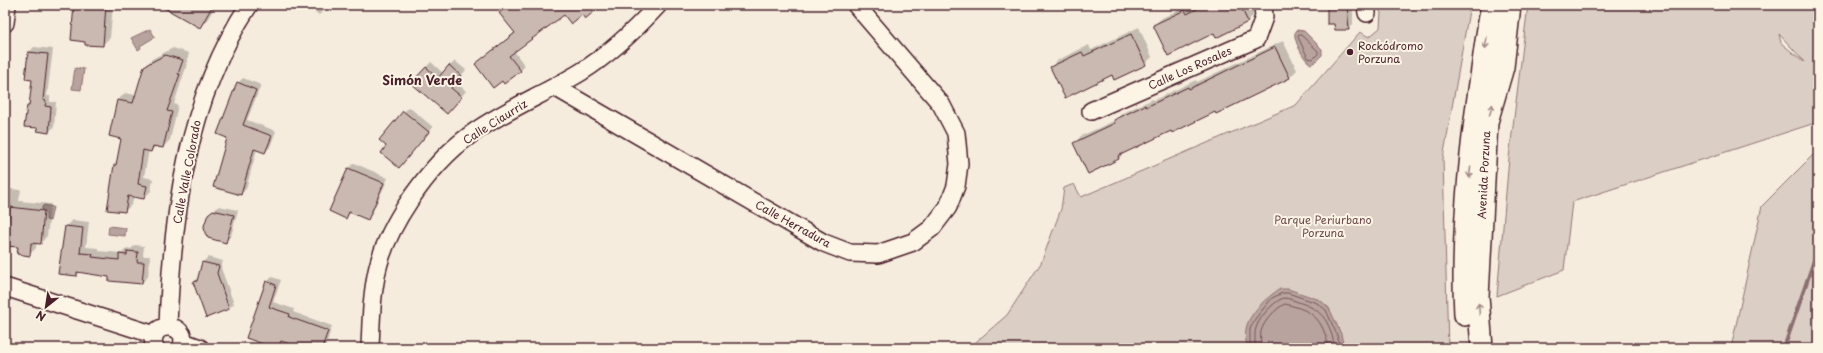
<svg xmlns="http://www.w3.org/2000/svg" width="1823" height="353" font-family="'Playpen Sans',sans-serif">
	<rect width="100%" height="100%" fill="#f5ecde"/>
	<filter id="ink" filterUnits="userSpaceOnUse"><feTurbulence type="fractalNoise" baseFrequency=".025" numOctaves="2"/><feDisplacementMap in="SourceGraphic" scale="8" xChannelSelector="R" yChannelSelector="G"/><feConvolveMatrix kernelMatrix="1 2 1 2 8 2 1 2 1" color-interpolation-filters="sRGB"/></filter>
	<g filter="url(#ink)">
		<!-- green -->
		<path fill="#dbcec4" stroke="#927678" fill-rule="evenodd" d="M1371 5H1470L1443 159 1448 348H969L1007 315 1041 263 1061 209 1064 188 1074 184 1081 197 1296 105 1360 32 1369 37 1380 28 1381 12Z
			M1528 5H1818V71L1813 69 1818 73V122L1572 202 1564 270 1497 296 1509 158ZM1779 34 1804 61V62L1781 43Z
			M1818 150V338L1809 348H1731L1762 206Z"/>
		<!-- water -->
		<path fill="#b8a39e" stroke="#8c6e70" d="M150 29 155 37 140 46 141 48 138 50 131 38Z
			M1297 30 1304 31 1322 49V55L1315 62 1311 64C1304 61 1293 39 1295 33Z
			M75 68 84 69 81 90 72 89Z
			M44 205 53 207 50 221 46 220V212L42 210V207Z
			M109 226 126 228 125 236 108 234Z
			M1280 289H1288L1320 300 1329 308 1341 334 1344 348H1247C1246 342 1245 335 1246 329 1249 313 1267 297 1280 289Z"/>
		<!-- shadow -->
		<path fill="#0003" d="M75 5H113L110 38 102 45Z
			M173 5H216L207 20 200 27Z
			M306 5H328L319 15Z
			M509 5H600L582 14H564L514 51 525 66 520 71 502 80 476 64 515 32 500 13Z
			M1188 5H1193L1194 7 1198 5H1250L1255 14 1247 21 1215 32 1154 25 1162 18Z
			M1328 5H1356L1353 9V24L1348 29 1335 23Z
			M1139 27 1152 57 1145 64 1112 74 1051 67 1058 60 1089 45 1091 50Z
			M1283 41 1297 70 1290 77 1171 130 1125 152 1119 158 1088 173 1074 144 1081 136 1116 120 1122 113 1153 99 1154 100 1196 80 1197 82Z
			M34 47 53 49 47 96H50V102H56L54 127 49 132 39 128 28 106 31 103 33 79 27 78 29 52Z
			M173 48 189 53 186 67 174 104 178 105 170 140 163 147 156 146 151 151 149 150 144 177 153 179 151 191 144 198 134 196 132 204 125 211 115 165 118 162 122 138 118 100 125 93 136 95 145 67 152 59Z
			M455 61 466 70 456 82 466 91 452 108 426 67 431 62 443 73Z
			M243 78 261 85 247 120 276 131 270 147 265 152 257 149 246 189 241 194 238 83Z
			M409 107 433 127 399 167 404 112Z
			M354 163 388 178 372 214 367 219 352 212 346 217 331 211 349 168Z
			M9 189 21 190 19 201 51 204 47 236 41 243 37 242 36 248 29 255 19 246 8 230H5V193Z
			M219 206 238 210 231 236 226 241 209 214Z
			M72 220 89 222 86 247 98 248V251L122 253 127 248 131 249 135 245 144 246 143 256H150L148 277 141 283 111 276 80 272 77 275 66 226Z
			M208 257 223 261 221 268 234 304 229 308 194 282 199 277 203 262Z
			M272 277 281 280 273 302 294 309 293 312 332 326 325 348H304L283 341 277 348 247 338 267 282Z"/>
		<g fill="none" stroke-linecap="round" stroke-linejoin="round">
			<!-- shore -->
			<path stroke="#765459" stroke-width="1" d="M1299 35H1301L1318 51V54L1313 59 1308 58 1298 37Z
				M1250 348V329L1255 319 1272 298 1282 293H1288L1317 303 1326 310 1337 335 1340 348
				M1255 348C1255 343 1255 337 1255 332 1257 319 1272 303 1283 298 1289 298 1295 301 1301 303 1325 311 1330 324 1335 348
				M1261 348C1261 343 1260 336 1261 331 1264 321 1276 308 1285 304 1314 311 1322 318 1329 348"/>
			<!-- stream -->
			<path stroke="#8c6e70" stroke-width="4" d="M1784 348 1818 249"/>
		</g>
		<!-- building -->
		<path fill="#cab9b1" stroke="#4a1f2b" d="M74 5H106L103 46 85 45V42L71 40Z
			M159 5H213L200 28Z
			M509 5H602L585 19 582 15 571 24 564 15 509 56 521 71 504 84 502 81 493 88 475 64 515 33 499 13Z
			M1205 5H1240L1248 22 1216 38 1214 33 1168 56 1153 25 1185 10 1187 14Z
			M1327 5H1347L1349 30H1335L1334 24H1327Z
			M1131 34 1146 65 1114 80 1112 75 1065 98 1050 67 1082 52 1084 56Z
			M1275 47 1290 78 1216 114 1215 112 1172 133 1171 131 1118 156 1119 159 1088 174 1073 143 1115 123 1114 120 1145 105 1146 107 1188 87 1189 89Z
			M28 52 48 54 43 100 46 101 45 106 51 107 49 133 37 131 38 128 24 127 27 106H29L32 80 25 79Z
			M165 55 183 60 178 74H180L167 111 172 112 163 148 153 146 151 152 143 150 138 184 147 186 144 199 128 196 125 212 107 210 114 165H116L121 139 109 136 117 100 133 103 144 66Z
			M449 65 461 76 451 88 462 97 447 114 411 83 426 67 438 78Z
			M237 82 256 90 243 125 272 136 265 153 254 149 241 195 213 187 227 138 217 134Z
			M403 111 429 132 399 168 381 153 386 146 379 140Z
			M348 168 384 183 368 220 349 212 346 219 329 211Z
			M10 207 44 211 41 244 31 243 30 256 17 254 18 247 5 246Z
			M213 210 234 215 226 243 208 238 205 233 204 226 208 214Z
			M65 226 83 228 80 253 93 254 92 257 119 260V254L127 255V251L138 252 137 262H144L142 284 109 281V277L77 272V276L58 274Z
			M202 262 219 266 217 273 229 309 206 318 193 282 197 281Z
			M266 281 276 285 269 307 290 314 289 317 328 331 322 348H301L281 341 278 348H274L246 338Z"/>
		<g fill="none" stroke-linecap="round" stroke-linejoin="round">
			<defs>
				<path id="minor" d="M1366 5 1367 13
					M5 23 7 5
					M555 87 824 243 850 253 878 254 913 242 932 228 948 207 956 186 959 164 956 133 941 104 856 5
					M1091 111 1256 39 1264 17 1263 5
					M5 287 155 335
					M168 326C172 216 187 99 249 5
					M183 342 200 348
					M155 348C144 319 193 321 181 348
					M370 348C371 326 371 304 375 282 382 230 429 165 470 135 504 110 545 94 581 72 610 54 635 30 658 5"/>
				<path id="tertiary" d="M1465 315C1461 238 1469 159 1480 83 1484 57 1487 31 1492 5
					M1482 348 1478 297 1487 122 1503 67 1510 5"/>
			</defs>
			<!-- minor casing -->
			<use href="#minor" stroke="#4a1f2b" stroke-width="20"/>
			<!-- tertiary casing -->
			<use href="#tertiary" stroke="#4a1f2b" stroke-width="24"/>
			<!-- minor -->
			<use href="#minor" stroke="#fcf5e5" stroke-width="17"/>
			<!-- tertiary -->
			<use href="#tertiary" stroke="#fcf5e5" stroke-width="21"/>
		</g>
		<!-- one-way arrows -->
		<defs><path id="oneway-shaft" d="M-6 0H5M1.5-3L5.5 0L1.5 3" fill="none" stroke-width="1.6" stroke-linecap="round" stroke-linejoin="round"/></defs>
		<g stroke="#a38a88">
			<use href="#oneway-shaft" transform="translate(1486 43) rotate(98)"/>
			<use href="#oneway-shaft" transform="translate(1491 110) rotate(-74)"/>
			<use href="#oneway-shaft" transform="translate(1470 172) rotate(96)"/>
			<use href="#oneway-shaft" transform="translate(1479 309) rotate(-94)"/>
		</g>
	</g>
	<!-- markers -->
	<circle fill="#4a1f2b" stroke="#fcf5e5" stroke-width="1.5" cx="1350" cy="52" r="4"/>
	<g text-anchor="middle" stroke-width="4" stroke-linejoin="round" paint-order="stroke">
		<!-- poi labels -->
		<g font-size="11" fill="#4a1f2b" stroke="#fcf5e5" text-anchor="start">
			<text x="1358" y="50">Rockódromo<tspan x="1358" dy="13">Porzuna</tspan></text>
		</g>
		<!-- street labels -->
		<g font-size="11" fill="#4a1f2b" stroke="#fcf5e5">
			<text transform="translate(1190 68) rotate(-24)" y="4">Calle Los Rosales</text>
			<text transform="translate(495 122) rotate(-32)" y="4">Calle Ciaurriz</text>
			<text transform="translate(187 172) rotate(-79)" y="4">Calle Valle Colorado</text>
			<text transform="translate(1484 175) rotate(-87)" y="4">Avenida Porzuna</text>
			<text transform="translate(793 224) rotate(29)" y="4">Calle Herradura</text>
		</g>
		<!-- park labels -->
		<g font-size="11" fill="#6e4b51" stroke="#fcf5e5">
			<text x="1323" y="224">Parque Periurbano<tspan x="1323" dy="13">Porzuna</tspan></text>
		</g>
		<!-- quarter labels -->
		<g font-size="13" font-weight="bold" fill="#4a1f2b" stroke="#fcf5e5">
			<text x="422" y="85">Simón Verde</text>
		</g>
	</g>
	<!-- margin -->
	<rect width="1823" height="353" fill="none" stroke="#fcf5e5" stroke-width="20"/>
	<rect x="10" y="10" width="1803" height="333" fill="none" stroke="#4a1f2b" stroke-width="1.5" filter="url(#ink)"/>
	<!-- north arrow -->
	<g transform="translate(46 307) rotate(210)" stroke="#fcf5e5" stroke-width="3" paint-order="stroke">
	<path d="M0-3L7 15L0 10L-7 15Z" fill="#4a1f2b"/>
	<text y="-6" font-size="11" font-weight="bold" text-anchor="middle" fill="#4a1f2b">N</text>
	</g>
</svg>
